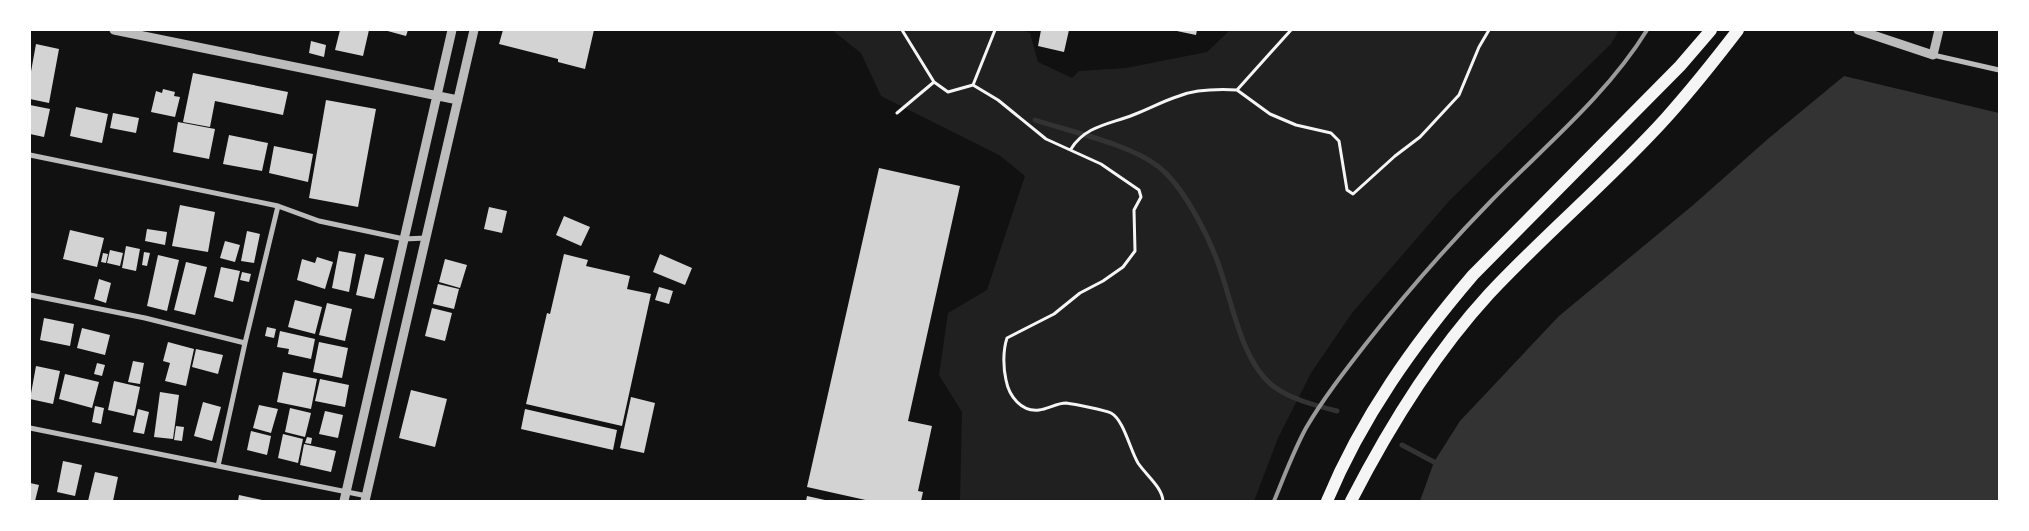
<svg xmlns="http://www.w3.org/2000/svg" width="2029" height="531" font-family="Overpass,sans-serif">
	<rect width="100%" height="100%" fill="#111"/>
	<!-- green -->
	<path fill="#202020" d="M832 30H1022L1030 33 1038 62 1072 78 1079 71 1126 68 1207 52 1230 30H1619L1611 44 1450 200 1352 313 1311 373 1278 438 1254 501H960L962 412 939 375 948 313 987 290 1025 176 999 155 881 96 861 53Z"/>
	<!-- water -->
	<path fill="#333" d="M1844 76 1999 113V501H1420L1434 462 1460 421 1559 316 1692 206 1769 138Z"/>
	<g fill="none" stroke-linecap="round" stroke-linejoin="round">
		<!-- stream -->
		<path stroke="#333" stroke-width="5" d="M1035 120C1071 132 1130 144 1159 167 1186 189 1213 244 1223 278 1234 312 1244 363 1273 386 1290 399 1317 406 1337 411
			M1402 445 1434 462"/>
	</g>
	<!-- building -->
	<path fill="#d3d3d3" d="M340 30H369L363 56 335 50Z
		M384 30H408L406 36Z
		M503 30H594L585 69 558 62V59L499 44Z
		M1041 30H1069L1064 52 1038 46Z
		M1172 30H1197L1196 35Z
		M311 41 326 45 324 57 309 53Z
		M36 44 59 49 49 103 30 99V77Z
		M193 73 288 92 283 115 215 101 210 127 183 122Z
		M163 89 175 92 174 96 180 97 175 117 151 112 156 91 162 93Z
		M326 100 376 109 358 207 309 198Z
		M30 105 50 109 44 137 30 134Z
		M76 107 108 114 102 143 70 136Z
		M113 113 139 118 136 133 110 128Z
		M178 122 215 129 209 159 173 152Z
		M229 135 268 143 262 171 223 164Z
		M274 146 313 154 308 182 269 173Z
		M879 168 960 186 908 421 932 426 918 491 923 492 921 501H870L807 487Z
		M180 205 215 212 208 252 172 246Z
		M489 207 507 211 502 233 484 229Z
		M564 216 590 227 581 246 556 235Z
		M147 229 167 232 165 245 145 241Z
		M70 230 104 238 97 267 63 259Z
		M247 231 260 234 254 263 241 261Z
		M225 241 240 245 235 262 220 258Z
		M126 246 140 249 136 271 122 268Z
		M110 250 123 253 120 266 107 263Z
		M339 251 356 254 349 292 332 288Z
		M144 252 150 253 147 266 142 265Z
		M103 253 108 254 106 263 101 262Z
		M365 254 384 258 374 299 356 295Z
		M564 254 588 260 586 266 630 276 627 289 651 294 622 426 526 404 547 313 550 314Z
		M660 254 692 268 685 285 653 272Z
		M158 255 179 260 167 311 147 306Z
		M317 257 333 262 325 289 297 280 302 259 315 263Z
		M445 259 467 265 460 288 439 282Z
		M186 262 207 267 195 315 174 310Z
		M221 267 240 271 233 302 214 297Z
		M242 272 251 274 249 282 240 280Z
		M99 279 111 283 106 303 94 299Z
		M438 284 459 289 454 309 433 304Z
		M659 287 673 291 669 304 655 300Z
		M295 300 322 307 315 334 288 327Z
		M327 303 352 309 345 341 319 335Z
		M432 308 452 313 445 341 425 336Z
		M44 318 74 324 70 346 40 340Z
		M267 327 276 329 274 338 265 336Z
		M82 328 110 335 105 355 77 348Z
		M280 331 315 339 311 359 288 354 289 349 277 347Z
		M168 342 194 349 186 386 165 381 170 363 163 361Z
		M319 342 348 348 342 378 313 372Z
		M196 349 223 355 218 374 192 367Z
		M133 361 144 363 140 384 128 382Z
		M97 363 105 365 102 376 94 374Z
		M36 366 60 371 53 404 30 399Z
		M283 372 317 379 311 409 277 402Z
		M65 374 99 382 92 408 59 399Z
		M320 379 349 385 345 407 315 401Z
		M114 381 140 387 134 416 108 410Z
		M411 390 447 399 435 447 399 438Z
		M160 392 179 395 173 439 154 437Z
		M631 397 655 403 644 453 620 448Z
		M203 402 221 407 212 441 194 436Z
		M259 405 278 409 271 433 253 428Z
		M95 406 104 408 101 424 92 422Z
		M290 408 311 413 305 437 285 432Z
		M138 409 149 412 144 434 133 432Z
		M525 409 617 430 613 450 521 429Z
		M325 411 343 415 338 438 319 434Z
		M176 426 184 427 182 441 174 440Z
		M251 431 271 436 267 455 247 450Z
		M283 434 303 439 298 463 278 458Z
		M307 437 312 438 311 444 305 443Z
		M304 444 336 451 331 472 300 465Z
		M63 461 82 465 75 496 57 492Z
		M95 472 118 477 113 501H88Z
		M30 483 39 485 35 501H30Z
		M239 495 262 500V501H238Z
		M807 496 825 500V501H806Z"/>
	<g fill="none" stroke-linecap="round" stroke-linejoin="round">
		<!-- path -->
		<path stroke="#f5f5f5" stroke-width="3" d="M902 30 934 82 948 92 973 85 995 30
			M1291 30 1237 90 1270 114 1296 125 1331 133 1339 141 1347 190 1353 194 1395 156 1420 137 1459 95 1479 47 1489 30
			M973 85 998 100 1046 139 1101 164 1139 190 1141 197 1134 210 1135 251 1123 267 1103 281 1080 293 1054 314 1007 338C1003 350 1003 367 1006 380 1009 396 1021 412 1039 410 1048 409 1057 403 1066 403 1073 404 1105 410 1111 413 1124 420 1130 450 1138 463 1146 475 1162 487 1163 501
			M897 113 934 82
			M1071 149C1085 126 1110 124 1133 115 1149 109 1163 101 1179 96 1197 89 1218 89 1237 90"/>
		<!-- minor -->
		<path stroke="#bcbcbc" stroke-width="5" d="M1933 55 1999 70
			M30 155 278 206 319 221 404 239 426 238
			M30 295 145 318 245 343 218 466
			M245 343 278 206
			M30 428 367 496"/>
		<!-- tertiary -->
		<path stroke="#bcbcbc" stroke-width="9" d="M114 30 458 100
			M1858 30 1933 55 1939 30
			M344 501 452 30
			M365 501 474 30"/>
		<!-- trunk -->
		<path stroke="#f5f5f5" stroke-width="12" d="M1327 501C1362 417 1414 344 1473 275L1680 66 1711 30
			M1351 501C1389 427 1433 355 1489 294 1546 233 1610 180 1666 118 1691 90 1715 60 1738 30"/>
		<!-- rail -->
		<path stroke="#9a9a9a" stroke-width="4" d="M1274 501C1284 477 1293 452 1306 428 1323 399 1344 372 1365 345 1405 294 1447 246 1492 200 1545 146 1607 95 1647 30"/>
	</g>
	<!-- border -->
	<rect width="2029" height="531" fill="none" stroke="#ffffff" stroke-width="62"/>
</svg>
